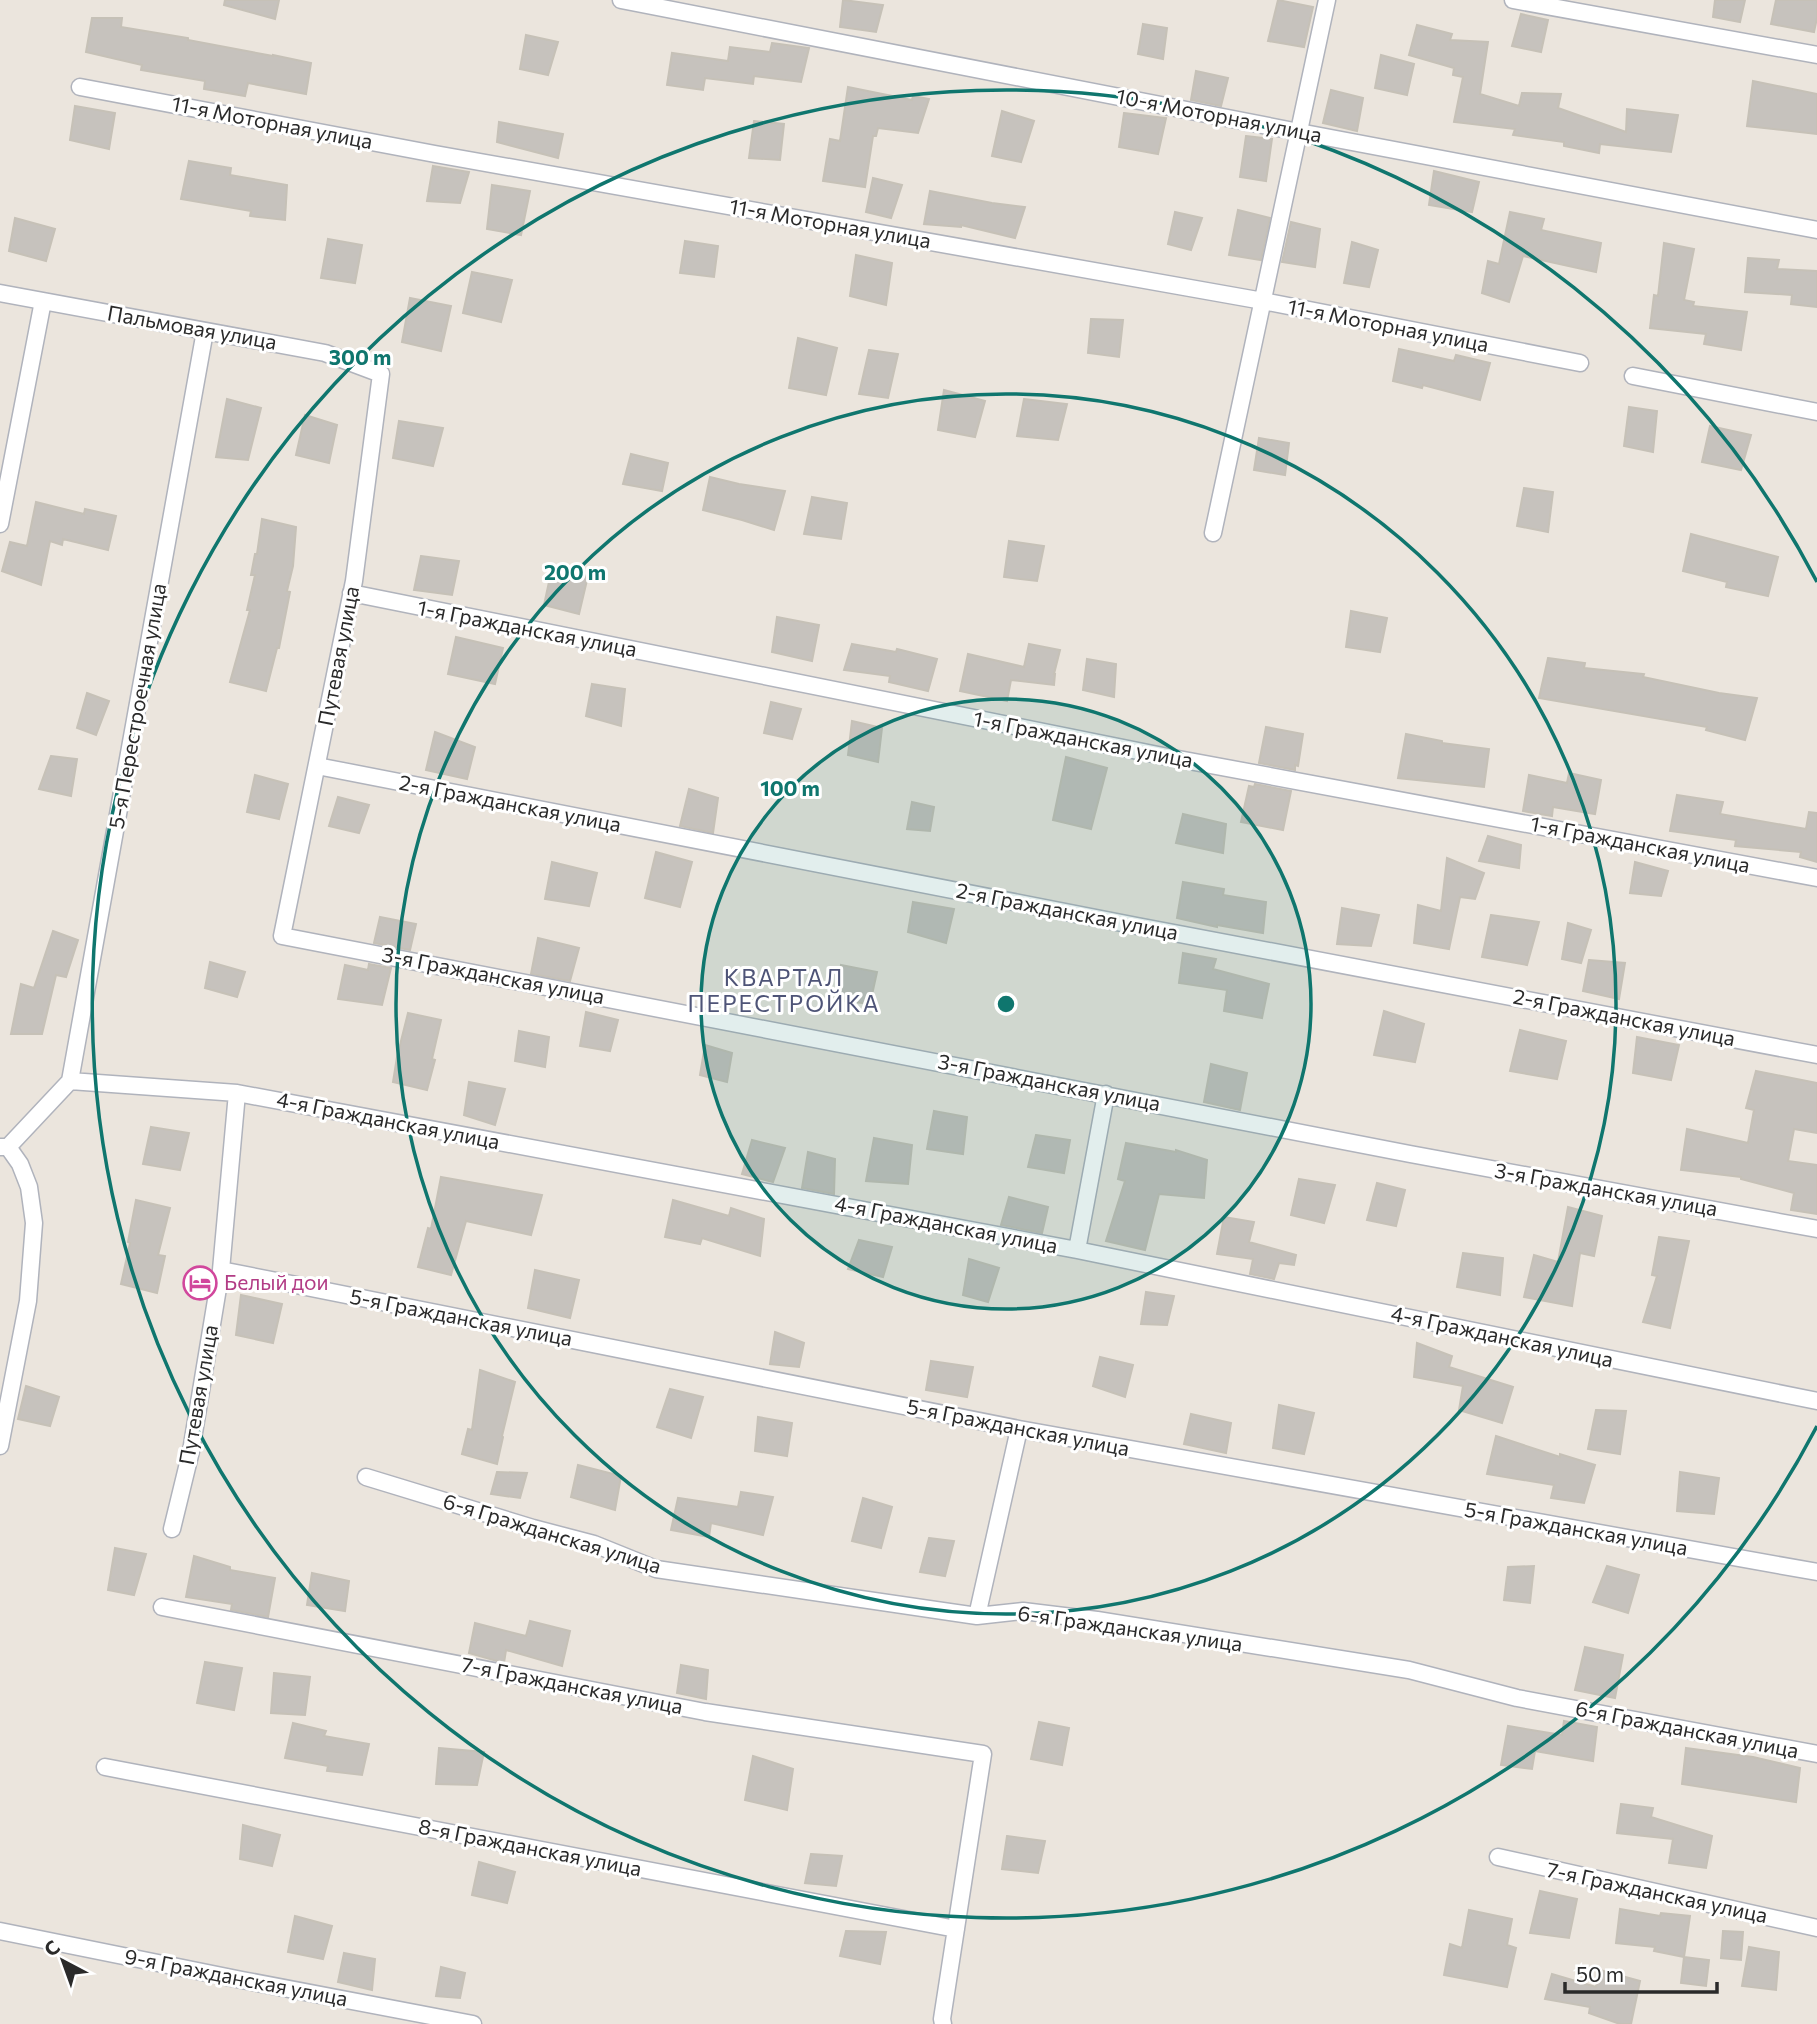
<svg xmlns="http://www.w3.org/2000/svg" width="1817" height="2024" font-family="Commissioner,sans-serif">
	<rect width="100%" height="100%" fill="#ebe5dd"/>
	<!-- building -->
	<path fill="#c6c2bd" stroke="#c6c1b7" stroke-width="2" d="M225 0H279L275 19 224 5Z
		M843 0 883 5 876 32 840 27Z
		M1278 0 1313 7 1304 47 1268 41Z
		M1715 0H1745L1740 22 1713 17Z
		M1776 0H1817V18L1814 32 1771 24Z
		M1521 14 1548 20 1541 52 1512 46Z
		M92 18H122L121 27 188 38V40L273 56V55L311 63 306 94 248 83 245 96 204 89 205 81 141 70 142 65 86 52Z
		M1143 24 1167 28 1163 59 1138 54Z
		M1417 25 1452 34 1450 40 1488 42 1480 94 1519 106 1522 93 1561 94 1558 108 1626 132 1627 109 1678 115 1671 152 1600 144 1599 153 1564 146V142L1513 135 1515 129 1454 122 1463 77 1453 75 1454 68 1409 55Z
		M526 35 558 42 548 75 520 69Z
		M772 43 809 48 801 82 754 76 753 84 705 78 703 90 667 85 672 53 728 61 730 47 770 52Z
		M1381 55 1414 64 1407 95 1375 88Z
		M1196 71 1228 78 1221 106 1191 100Z
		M1753 81 1817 94V134L1747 126Z
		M848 87 912 100 913 96 929 99 918 133 878 128 876 136H873L865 187 823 181 830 139 840 141Z
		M1331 90 1363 98 1357 131 1323 123Z
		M75 106 115 113 109 149 70 140Z
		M1002 111 1034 121 1021 162 992 156Z
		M1124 113 1166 118 1158 154 1119 147Z
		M754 121 784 124 780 160 749 158Z
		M499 122 563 134 558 158 497 142Z
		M1246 136 1272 139 1266 181 1240 177Z
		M189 161 231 168 230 175 287 185 285 220 250 216 251 211 181 199Z
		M433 166 469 172 460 203 427 201Z
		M1434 171 1479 182 1472 212 1429 205Z
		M873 178 902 185 891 218 866 212Z
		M492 185 530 191 521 235 487 229Z
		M930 191 992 203 1025 207 1015 238 961 225V227L924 224Z
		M1238 210 1270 218 1261 260 1229 255Z
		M1175 212 1202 218 1191 250 1168 244Z
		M1510 212 1544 219 1541 230 1601 243 1596 272 1523 256 1509 302 1482 293 1488 261 1499 264Z
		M15 218 55 229 46 261 9 251Z
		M1291 222 1320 229 1315 267 1282 262Z
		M328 239 362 245 355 283 321 278Z
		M685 241 718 246 714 277 680 273Z
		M1352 242 1378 250 1369 287 1344 283Z
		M1664 243 1694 249 1684 300 1694 302 1693 306 1747 312 1741 350 1704 344 1706 334 1650 328 1654 295 1658 296Z
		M856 255 892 263 886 305 850 296Z
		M1748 258 1779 260 1777 269 1817 271V307L1791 304 1792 295 1745 292Z
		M472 272 512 280 501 322 463 313Z
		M410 298 451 306 441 351 402 342Z
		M1091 319 1123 320 1119 357 1088 353Z
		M798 338 837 348 826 395 789 388Z
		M1399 349 1454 361 1456 355 1490 363 1480 400 1423 385 1422 388 1393 381Z
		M869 350 898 354 888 398 859 394Z
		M944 390 985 401 975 437 938 430Z
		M227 399 261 408 248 460 216 457Z
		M1024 399 1067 404 1058 440 1017 436Z
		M1629 407 1657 411 1653 452 1624 446Z
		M305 415 337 425 329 463 296 455Z
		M399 421 443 428 433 466 393 458Z
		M1710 426 1751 435 1741 470 1702 462Z
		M1259 438 1289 443 1285 475 1254 470Z
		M631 454 668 463 662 491 623 484Z
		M710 477 739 484 785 491 774 530 742 520 703 510Z
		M1524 488 1553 492 1548 532 1517 526Z
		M812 497 847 503 841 539 804 534Z
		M36 502 84 514 85 509 116 516 108 550 63 539 62 545 50 541 41 585 2 571 10 542 27 546Z
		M262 519 296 527 293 566 287 591 290 592 279 648H277L266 691 230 682 250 610H247L255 575H251L255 554H257Z
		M1691 534 1778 557 1768 596 1726 587 1727 582 1683 571Z
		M1009 541 1044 546 1037 581 1004 577Z
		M421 556 459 561 452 595 414 590Z
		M552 568 588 576 579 614 544 605Z
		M1351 611 1387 618 1380 652 1346 647Z
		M777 617 819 625 812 661 772 652Z
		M456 637 503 648 495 684 448 674Z
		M852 644 896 652 897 649 937 659 928 691 889 682 890 676 844 670Z
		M1029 644 1060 650 1054 674H1055L1054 685 1011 680 1007 701 960 691 968 654 1024 667Z
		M1548 658 1585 663 1584 668 1644 674 1643 677 1719 693 1757 698 1745 740 1706 730 1707 727 1539 698Z
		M1087 659 1116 664 1114 697 1083 690Z
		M592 684 625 689 621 726 586 716Z
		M87 693 109 701 96 735 77 728Z
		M771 702 801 709 792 739 764 733Z
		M852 721 882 728 878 762 848 755Z
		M1266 727 1303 734 1298 766 1295 765V770L1259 763Z
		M435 732 475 747 467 779 426 770Z
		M1406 734 1442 741V743L1489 749 1484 787 1398 778Z
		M51 756 77 759 71 796 39 789Z
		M1066 757 1107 768 1091 829 1053 820Z
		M1569 773 1601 780 1595 814 1553 807 1552 816 1523 811 1529 775 1567 783Z
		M255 775 288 784 279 819 247 812Z
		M1255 784 1291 791 1283 830 1241 822 1249 786 1254 787Z
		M689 789 718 798 713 833 680 826Z
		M1677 795 1723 802 1720 814 1806 829 1809 812 1817 813V862L1800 857 1801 852 1735 846 1736 840 1670 831Z
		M338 797 369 805 359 833 329 826Z
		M912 802 934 807 930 831 907 829Z
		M1183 814 1226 824 1223 853 1176 843Z
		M1488 836 1521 845 1519 868 1479 861Z
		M656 852 692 862 680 907 645 898Z
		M1447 858 1484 873 1475 899 1460 897 1449 949 1414 943 1418 905 1441 911Z
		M552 862 597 873 589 906 545 899Z
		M1635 862 1668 871 1661 896 1630 893Z
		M1183 882 1224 889 1223 895 1266 902 1263 933 1217 925V927L1177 918Z
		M913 902 954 909 946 943 908 932Z
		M1342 908 1379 915 1371 946 1337 944Z
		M1491 915 1539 922 1527 965 1482 957Z
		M380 917 416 924 410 950 374 943Z
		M1568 923 1591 930 1581 963 1562 959Z
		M53 931 78 940 66 977 56 975 42 1034H11L21 984 34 988Z
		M538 938 579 948 570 981 531 974Z
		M1183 953 1216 959 1213 969 1269 984 1262 1018 1224 1011 1227 990 1179 983Z
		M1589 960 1625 963 1619 999 1583 991Z
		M210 962 245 972 237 997 205 988Z
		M369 964 391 968 382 1005 338 999 345 965 368 970Z
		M841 965 877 972 870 1004 836 1000Z
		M1384 1011 1424 1024 1415 1062 1374 1055Z
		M586 1012 618 1020 610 1051 580 1046Z
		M408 1013 441 1020 432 1059 435 1060 427 1090 393 1082 397 1057Z
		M1520 1030 1566 1041 1557 1079 1510 1071Z
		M519 1031 549 1037 545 1067 515 1061Z
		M1637 1037 1679 1045 1671 1080 1633 1073Z
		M705 1045 732 1053 727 1082 700 1075Z
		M1211 1064 1247 1073 1240 1110 1204 1102Z
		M1756 1071 1817 1083V1133L1794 1129 1788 1161 1817 1165V1214L1791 1210 1794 1193 1741 1179V1177L1681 1170 1687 1129 1748 1143 1754 1110 1746 1108Z
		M469 1082 505 1089 495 1125 464 1115Z
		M934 1111 967 1117 963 1154 927 1149Z
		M151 1127 189 1133 180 1170 143 1164Z
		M1036 1135 1070 1140 1064 1173 1028 1167Z
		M874 1138 912 1145 908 1184 866 1181Z
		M752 1140 785 1148 773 1182 742 1174Z
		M1126 1143 1176 1152V1150L1207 1160 1204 1198 1159 1194 1145 1250 1106 1241 1125 1181 1118 1179Z
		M808 1152 835 1159 834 1194 802 1188Z
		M441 1177 542 1195 531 1235 466 1221 451 1275 418 1267 428 1228 431 1229Z
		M1299 1179 1335 1185 1324 1223 1291 1215Z
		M1377 1183 1405 1190 1396 1226 1367 1220Z
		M1009 1197 1048 1207 1042 1233 1001 1225Z
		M136 1200 170 1208 158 1255 165 1256 157 1293 121 1284 130 1243 128 1242Z
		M673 1200 729 1216 731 1208 764 1219 760 1256 702 1238 700 1244 665 1237Z
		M1568 1207 1602 1216 1594 1256 1580 1253 1572 1306 1524 1297 1534 1255 1558 1262Z
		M1224 1217 1254 1222 1249 1242 1296 1255 1294 1265 1279 1263 1274 1279 1250 1274 1253 1259 1217 1254Z
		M1659 1237 1689 1241 1670 1328 1643 1322 1657 1276 1652 1275Z
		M859 1240 892 1247 883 1277 848 1269Z
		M1463 1253 1503 1258 1500 1295 1457 1287Z
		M969 1259 999 1268 988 1302 963 1295Z
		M535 1270 579 1280 570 1318 528 1308Z
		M1146 1292 1174 1296 1167 1325 1141 1324Z
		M241 1295 282 1304 273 1343 236 1335Z
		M775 1332 804 1343 799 1367 770 1364Z
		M1417 1343 1452 1356 1449 1367 1513 1387 1502 1423 1459 1410 1463 1386 1414 1377Z
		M1100 1357 1133 1365 1125 1397 1093 1386Z
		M931 1361 973 1367 967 1397 926 1390Z
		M480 1370 515 1382 502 1436 503 1437 497 1464 462 1454 468 1429 472 1430Z
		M26 1386 59 1397 50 1426 18 1419Z
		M670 1389 703 1397 691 1438 657 1427Z
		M1279 1405 1314 1413 1304 1454 1273 1448Z
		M1596 1410 1626 1411 1620 1454 1588 1449Z
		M1191 1414 1231 1423 1226 1453 1184 1444Z
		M758 1417 792 1423 787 1456 755 1451Z
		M1496 1436 1560 1457V1454L1595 1465 1584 1503 1551 1498 1554 1485 1487 1474Z
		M578 1465 621 1476 615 1510 571 1497Z
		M497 1472 527 1473 520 1498 491 1494Z
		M1680 1472 1719 1478 1714 1514 1677 1511Z
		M741 1492 773 1497 763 1535 711 1523 709 1537 671 1530 678 1498 738 1507Z
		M863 1498 892 1507 881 1548 852 1541Z
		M929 1538 954 1541 945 1576 920 1572Z
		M115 1548 146 1554 134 1595 108 1590Z
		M194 1556 230 1567V1570L275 1578 268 1617 231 1610 232 1604 186 1597Z
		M1534 1566 1530 1603 1504 1600 1508 1567Z
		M1607 1566 1639 1575 1628 1613 1593 1602Z
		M312 1573 349 1581 345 1611 307 1605Z
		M530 1621 570 1631 562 1666 506 1650 504 1663 469 1653 475 1623 526 1636Z
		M1585 1647 1623 1655 1615 1698 1575 1690Z
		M205 1662 242 1668 234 1710 197 1703Z
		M681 1665 708 1670 706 1699 677 1693Z
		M274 1673 310 1677 305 1715 271 1713Z
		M1564 1721 1597 1727 1593 1761 1535 1751 1532 1769 1501 1765 1508 1726 1562 1735Z
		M1039 1722 1069 1728 1062 1765 1031 1759Z
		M293 1723 326 1731 324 1736 369 1744 362 1775 327 1771 328 1766 285 1758Z
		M439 1748 484 1752 477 1785 436 1784Z
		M1686 1748 1753 1757 1800 1768 1796 1802 1682 1784Z
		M753 1756 793 1769 787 1810 745 1800Z
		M1621 1804 1653 1808 1651 1817 1712 1836 1706 1868 1669 1863 1673 1839 1617 1833Z
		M243 1825 280 1835 272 1866 240 1859Z
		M1007 1836 1045 1841 1038 1873 1002 1869Z
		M811 1854 842 1856 836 1886 805 1883Z
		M479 1862 515 1872 507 1903 472 1895Z
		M1540 1891 1577 1899 1569 1938 1530 1933Z
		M1620 1909 1660 1916 1661 1913 1690 1916 1684 1957 1654 1951 1655 1947 1616 1943Z
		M1469 1910 1512 1919 1507 1945 1516 1948 1507 1987 1444 1975 1450 1944 1462 1948Z
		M295 1916 332 1926 323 1959 288 1952Z
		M846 1931 886 1932 880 1964 840 1956Z
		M1723 1931 1743 1932 1741 1960 1721 1958Z
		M1749 1947 1779 1952 1776 1990 1742 1986Z
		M344 1953 375 1959 372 1990 338 1982Z
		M1684 1957 1709 1960 1706 1986 1681 1983Z
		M441 1967 465 1973 460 1998 436 1996Z
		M1600 1970 1640 1981 1631 2024H1620L1589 2013 1590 2007 1545 1999 1552 1974 1596 1987Z"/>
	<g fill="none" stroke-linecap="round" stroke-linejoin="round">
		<defs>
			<path id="minor" d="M621 0 1299 132 1817 230
				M1513 0 1817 55
				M80 87 435 154 1263 301 1580 363
				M0 293 325 353 381 374 354 581 282 936 1410 1154 1817 1229
				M1633 376 1817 412
				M0 524 43 301
				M1213 533 1327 0
				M351 593 1173 758 1817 878
				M317 766 1137 926 1817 1055
				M70 1081 237 1093 1077 1250 1817 1401
				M70 1081 205 331
				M0 1147H8L70 1081
				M1077 1250 1106 1094
				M221 1270 1019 1429 1817 1572
				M0 1446 28 1301 34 1223 29 1187 20 1164 8 1147
				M366 1477 533 1528 594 1544 656 1569 977 1616 1023 1611 1097 1620 1409 1670 1517 1698 1817 1754
				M172 1529 191 1451 221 1270 237 1093
				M162 1607 705 1712 983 1754 942 2019 943 2024
				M977 1616 1019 1429
				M105 1767 956 1929
				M1498 1857 1817 1928
				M0 1931 242 1980 473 2024"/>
		</defs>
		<!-- minor casing -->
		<use href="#minor" stroke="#b0b3bc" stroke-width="19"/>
		<!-- minor -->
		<use href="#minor" stroke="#fff" stroke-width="16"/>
	</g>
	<!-- distance rings -->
	<circle cx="1006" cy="1004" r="305" fill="#0f766e" fill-opacity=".12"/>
	<g fill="none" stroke="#0f766e" stroke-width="3.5">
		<circle cx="1006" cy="1004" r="305"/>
		<circle cx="1006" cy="1004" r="610"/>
		<path d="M1817 1426A914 914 0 1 1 1817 582"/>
	</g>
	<!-- icons -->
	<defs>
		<symbol id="hotel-ring" viewBox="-11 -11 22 22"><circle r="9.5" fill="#fff" stroke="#d1479c" stroke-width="1.5"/><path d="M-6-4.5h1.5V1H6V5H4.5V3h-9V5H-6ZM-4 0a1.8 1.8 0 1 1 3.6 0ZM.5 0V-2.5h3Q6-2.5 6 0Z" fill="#d1479c"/></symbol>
	</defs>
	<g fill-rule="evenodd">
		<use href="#hotel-ring" x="181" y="1264" width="38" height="38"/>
	</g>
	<g text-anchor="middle" stroke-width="6" stroke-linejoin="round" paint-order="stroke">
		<!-- street labels -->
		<g font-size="21" fill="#2a2a2a" stroke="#fff">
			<text transform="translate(1219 116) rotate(11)" y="7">10-я Моторная улица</text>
			<text transform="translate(272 123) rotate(11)" y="7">11-я Моторная улица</text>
			<text transform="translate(830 224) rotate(10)" y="7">11-я Моторная улица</text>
			<text transform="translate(1388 326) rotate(11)" y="7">11-я Моторная улица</text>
			<text transform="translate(192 328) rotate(10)" y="7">Пальмовая улица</text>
			<text transform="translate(527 629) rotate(11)" y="7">1-я Гражданская улица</text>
			<text transform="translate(339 656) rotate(-79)" y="7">Путевая улица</text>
			<text transform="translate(138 706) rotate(-80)" y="7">5-я Перестроечная улица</text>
			<text transform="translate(1083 740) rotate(11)" y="7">1-я Гражданская улица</text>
			<text transform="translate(510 804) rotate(11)" y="7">2-я Гражданская улица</text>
			<text transform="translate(1640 845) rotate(11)" y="7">1-я Гражданская улица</text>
			<text transform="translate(1067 912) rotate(11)" y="7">2-я Гражданская улица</text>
			<text transform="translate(493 976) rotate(11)" y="7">3-я Гражданская улица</text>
			<text transform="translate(1624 1018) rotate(11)" y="7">2-я Гражданская улица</text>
			<text transform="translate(1049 1083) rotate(11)" y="7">3-я Гражданская улица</text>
			<text transform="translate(388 1121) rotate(11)" y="7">4-я Гражданская улица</text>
			<text transform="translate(1606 1190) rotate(10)" y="7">3-я Гражданская улица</text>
			<text transform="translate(946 1225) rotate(11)" y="7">4-я Гражданская улица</text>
			<text transform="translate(461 1318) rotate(11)" y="7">5-я Гражданская улица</text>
			<text transform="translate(1502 1337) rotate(12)" y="7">4-я Гражданская улица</text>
			<text transform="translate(199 1395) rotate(-80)" y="7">Путевая улица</text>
			<text transform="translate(1018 1428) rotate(11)" y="7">5-я Гражданская улица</text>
			<text transform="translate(1576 1529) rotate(10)" y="7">5-я Гражданская улица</text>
			<text transform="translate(552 1534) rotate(17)" y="7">6-я Гражданская улица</text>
			<text transform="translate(1130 1629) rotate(8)" y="7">6-я Гражданская улица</text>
			<text transform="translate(572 1686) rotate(11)" y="7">7-я Гражданская улица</text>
			<text transform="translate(1687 1730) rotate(11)" y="7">6-я Гражданская улица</text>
			<text transform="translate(530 1848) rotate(11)" y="7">8-я Гражданская улица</text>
			<text transform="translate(1657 1893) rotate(12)" y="7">7-я Гражданская улица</text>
			<text transform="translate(236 1978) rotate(11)" y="7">9-я Гражданская улица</text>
		</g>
		<!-- hotel labels -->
		<g font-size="21" fill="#b23c85" stroke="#fff" text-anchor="start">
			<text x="224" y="1290">Белый дои</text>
		</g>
		<!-- neighbourhood labels -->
		<g font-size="23" letter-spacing="2" fill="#4e5477" stroke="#fff">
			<text x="784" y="986">КВАРТАЛ<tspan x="784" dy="26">ПЕРЕСТРОЙКА</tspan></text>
		</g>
	</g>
	<circle cx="1006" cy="1004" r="10" fill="#0f766e" stroke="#fff" stroke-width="3.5"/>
	<g font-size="21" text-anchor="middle" font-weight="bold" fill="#0f766e" stroke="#fff" stroke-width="6" stroke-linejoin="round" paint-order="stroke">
		<text x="360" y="365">300 m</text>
		<text x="575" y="580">200 m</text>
		<text x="790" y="796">100 m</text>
	</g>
	<!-- north arrow -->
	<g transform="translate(63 1961) rotate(319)" stroke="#ffffff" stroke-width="5" paint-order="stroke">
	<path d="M0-5L12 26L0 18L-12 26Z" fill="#2a2a2a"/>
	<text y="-10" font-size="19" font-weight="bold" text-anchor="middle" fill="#2a2a2a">С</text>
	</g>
	<!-- scale -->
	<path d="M1565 1982v10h152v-10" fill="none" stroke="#2a2a2a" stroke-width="3.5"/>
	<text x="1576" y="1982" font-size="21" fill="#2a2a2a" stroke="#ffffff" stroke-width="5" paint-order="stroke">50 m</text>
</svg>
